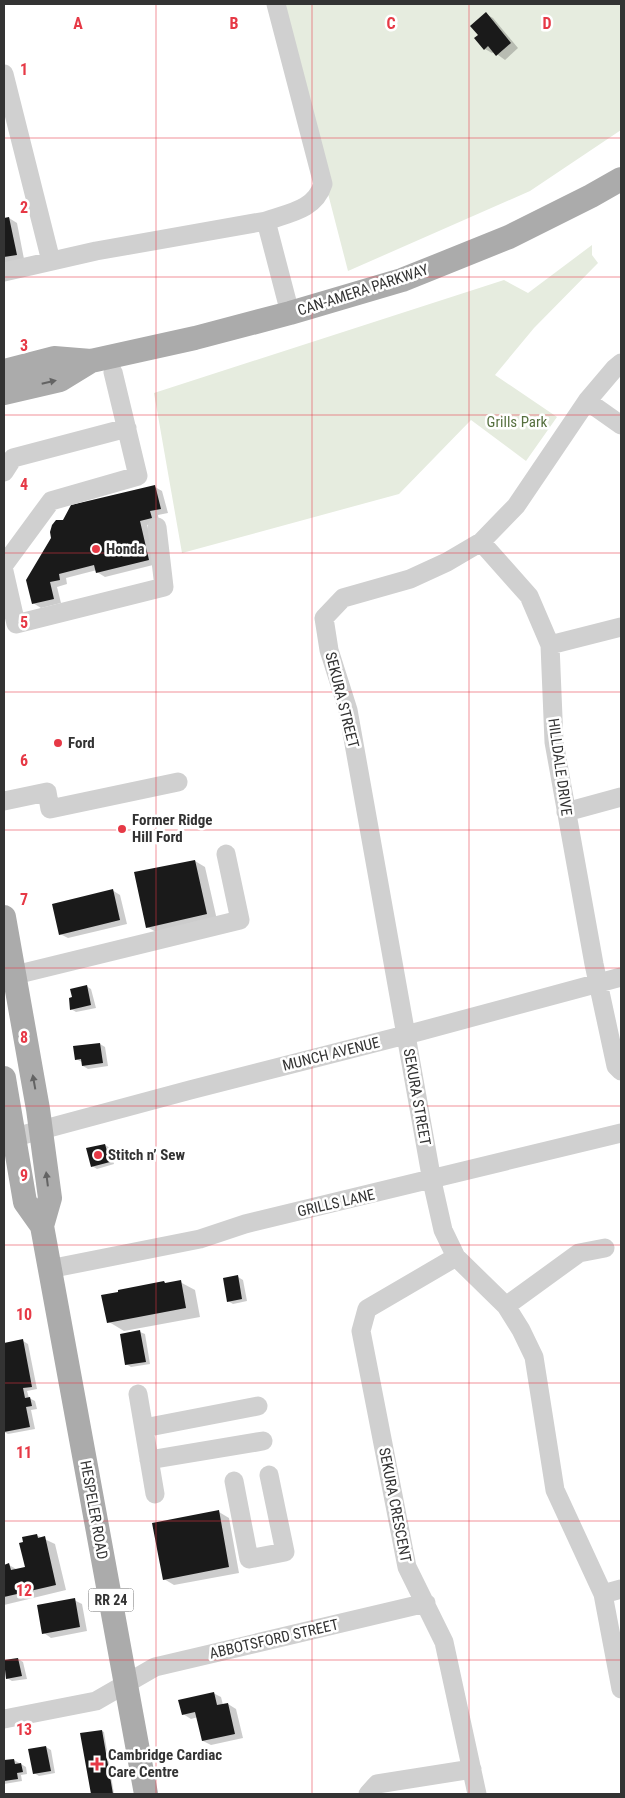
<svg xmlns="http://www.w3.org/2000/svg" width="625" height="1798" font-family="'Roboto Condensed',sans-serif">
	<rect width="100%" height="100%" fill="#fff"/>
	<!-- green -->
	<path fill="#e6ecdf" d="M279 4H621V130L530 191 348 271Z
		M592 245V255L598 263 534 328 495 375 557 417 526 461 471 420 399 494 182 553 154 393 504 280 528 293Z"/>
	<!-- shadow -->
	<path fill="#0003" d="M486 14 493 18 518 48 505 60 494 52 492 53 485 49 480 35Z
		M9 218 17 223 24 259 4 263V220Z
		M155 487 162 491 168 513 158 515 159 522 147 525 157 564 105 577 97 572V570L66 578 67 584 57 587 61 603 41 608 33 603 52 538 63 521Z
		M195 861 205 867 217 920 158 933 147 927Z
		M112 890 120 895 127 924 68 938 60 934Z
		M86 986 91 989 96 1008 76 1012 71 1009Z
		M100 1044 105 1047 108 1066 88 1069 83 1066 82 1062 76 1059 75 1048Z
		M105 1145 110 1148 114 1164 97 1169 92 1166Z
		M238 1277 243 1280 247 1301 233 1304 228 1301Z
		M180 1282 195 1290 200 1317 124 1331 109 1322 167 1284Z
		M140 1332 145 1334 150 1364 131 1367 126 1364Z
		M23 1341 28 1344 37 1389 27 1391 29 1398 35 1401 37 1409 31 1410 35 1429 8 1434 4 1432V1345Z
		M219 1512 229 1518 239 1573 174 1585 164 1579Z
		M36 1535 55 1544 66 1590 4 1605V1566L9 1565 18 1570 26 1568 25 1543Z
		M74 1600 82 1604 87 1631 51 1638 44 1633Z
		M18 1659 23 1662 27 1679 12 1681 7 1678 4 1662Z
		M213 1693 221 1697 223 1705 228 1704 236 1709 243 1738 211 1745 203 1741 198 1717 191 1719 183 1714Z
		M102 1731 104 1732 114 1794H92L82 1734Z
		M46 1747 51 1750 55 1773 39 1776 34 1773Z
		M14 1760 26 1767 27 1774 21 1775 22 1781 4 1784V1762Z"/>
	<!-- building -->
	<path fill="#1a1a1a" d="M486 12 511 43 496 56 488 46 484 50 474 38 478 35 470 26Z
		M9 217 17 255 4 257V218Z
		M155 485 161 509 150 511 152 518 140 521 149 560 96 573 94 565 59 574 60 580 50 582 54 599 32 604 26 580 51 538 50 532 52 525 56 520H63L71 505Z
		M195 860 207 914 146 928 134 872Z
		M113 889 120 920 59 935 52 904Z
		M87 985 91 1005 70 1010 69 998 72 997 70 989Z
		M100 1043 103 1063 82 1066 81 1059 75 1060 73 1046Z
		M105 1144 110 1162 91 1167 86 1148Z
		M238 1275 242 1299 227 1302 223 1278Z
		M181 1280 186 1308 107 1323 101 1295 118 1292V1290L164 1281 165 1283Z
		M140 1330 146 1362 125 1365 120 1334Z
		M23 1339 32 1387 23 1388 25 1398 30 1397 32 1406 26 1407 30 1427 4 1432V1343Z
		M219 1510 229 1567 163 1580 152 1523Z
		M37 1534 38 1538 45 1536 56 1585 4 1597V1565L9 1563 11 1570 25 1567 19 1543 23 1542 22 1537Z
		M75 1598 80 1627 42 1634 37 1605Z
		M18 1658 22 1676 6 1679 4 1660Z
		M214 1692 217 1705 228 1703 235 1734 202 1741 195 1712 182 1715 178 1700Z
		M102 1730 113 1794H91L80 1733Z
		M46 1746 51 1771 33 1774 28 1749Z
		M14 1759 15 1764 21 1763 23 1772 17 1773 18 1779 4 1781V1760Z"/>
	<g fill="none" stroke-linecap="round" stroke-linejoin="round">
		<!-- minor -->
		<path stroke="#d0d0d0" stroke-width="19" d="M276 4 323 184C315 210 289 213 266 221L290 313
			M4 74 51 261
			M4 272 96 251 266 221
			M621 363 615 368 587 401 516 506 481 542 447 562 410 579 343 598 324 618 329 650 348 710 432 1181 443 1230 456 1257 506 1306 521 1330 534 1357 555 1490 603 1594 621 1689
			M587 401 621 425
			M4 472 13 458 127 428
			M481 542 529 596 550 645 554 742 594 964 616 1066 621 1071
			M4 565 51 501 138 476 113 372
			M4 571 16 624 164 587 157 527
			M550 645 621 627
			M4 801 47 792 50 809 178 782
			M566 812 621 797
			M15 975 240 920 226 854
			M4 1140 190 1090 421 1031 621 977
			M456 1257 367 1309 361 1331 407 1567 444 1642 477 1794
			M49 1269 200 1239 245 1224 621 1133
			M506 1306 579 1253 605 1248
			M138 1394 155 1494
			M144 1428 258 1406
			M149 1460 263 1441
			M234 1481 249 1559 285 1552 269 1475
			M603 1594 621 1589
			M4 1719 96 1701 155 1667 426 1603
			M368 1794 377 1784 472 1769"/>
		<!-- major -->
		<path stroke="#ababab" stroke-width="24" d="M4 371 54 358 91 361 195 338 290 313 402 280 509 237 591 196 621 179
			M4 393 60 380 91 361
			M4 917 38 1109 50 1198 42 1226
			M4 1078 25 1202 42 1226 146 1794"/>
	</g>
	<!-- one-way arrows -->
	<defs><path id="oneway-solid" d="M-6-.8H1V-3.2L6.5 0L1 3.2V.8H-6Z" transform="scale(1.25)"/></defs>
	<g fill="#636363">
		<use href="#oneway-solid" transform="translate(49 382) rotate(-13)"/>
		<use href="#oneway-solid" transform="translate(34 1082) rotate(-100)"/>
		<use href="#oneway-solid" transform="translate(47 1179) rotate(-97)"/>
	</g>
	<!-- grid -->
	<path fill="none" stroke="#e63946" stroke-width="1" stroke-opacity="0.55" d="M156 4V1794M312 4V1794M469 4V1794M4 138H621M4 277H621M4 415H621M4 553H621M4 692H621M4 830H621M4 968H621M4 1106H621M4 1245H621M4 1383H621M4 1521H621M4 1660H621"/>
	<!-- markers -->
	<g fill="#e63946" stroke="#fff" stroke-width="2">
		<circle cx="96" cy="549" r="5"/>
		<circle cx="58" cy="743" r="5"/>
		<circle cx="122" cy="829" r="5"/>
		<circle cx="98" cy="1155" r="5"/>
		<path d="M94.5 1756.5h5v5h5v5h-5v5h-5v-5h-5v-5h5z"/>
	</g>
	<g text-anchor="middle" stroke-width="5" stroke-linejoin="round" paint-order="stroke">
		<!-- shield labels -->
		<rect fill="#fff" stroke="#707070" stroke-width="1" x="88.5" y="1588.5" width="45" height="23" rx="4"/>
		<g font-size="14" font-weight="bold" fill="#333">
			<text x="111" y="1605">RR 24</text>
		</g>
		<!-- street labels -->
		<g font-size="15" fill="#333" stroke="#fff">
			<text transform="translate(363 290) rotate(-18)" y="5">CAN-AMERA PARKWAY</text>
			<text transform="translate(342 700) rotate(76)" y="5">SEKURA STREET</text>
			<text transform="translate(560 767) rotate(82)" y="5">HILLDALE DRIVE</text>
			<text transform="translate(331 1054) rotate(-14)" y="5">MUNCH AVENUE</text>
			<text transform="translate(417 1097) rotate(80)" y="5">SEKURA STREET</text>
			<text transform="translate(336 1203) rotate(-13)" y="5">GRILLS LANE</text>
			<text transform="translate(395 1505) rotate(79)" y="5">SEKURA CRESCENT</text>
			<text transform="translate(94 1510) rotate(80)" y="5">HESPELER ROAD</text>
			<text transform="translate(274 1639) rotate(-13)" y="5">ABBOTSFORD STREET</text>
		</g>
		<!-- park labels -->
		<g font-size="15" fill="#56703f" stroke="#fff">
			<text x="517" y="427">Grills Park</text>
		</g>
		<!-- poi labels -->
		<g font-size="15" font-weight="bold" fill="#333" stroke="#fff" text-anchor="start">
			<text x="106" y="554">Honda</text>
			<text x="68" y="748">Ford</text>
			<text x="132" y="825">Former Ridge<tspan x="132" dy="17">Hill Ford</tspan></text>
			<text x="108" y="1160">Stitch n’ Sew</text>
			<text x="108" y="1760">Cambridge Cardiac<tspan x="108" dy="17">Care Centre</tspan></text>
		</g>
	</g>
	<g font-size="16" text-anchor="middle" font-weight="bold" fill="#e63946" stroke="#fff" stroke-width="5" stroke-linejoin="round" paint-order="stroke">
		<text x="78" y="29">A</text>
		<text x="234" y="29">B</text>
		<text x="391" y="29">C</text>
		<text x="547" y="29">D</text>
		<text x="24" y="75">1</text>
		<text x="24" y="213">2</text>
		<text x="24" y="351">3</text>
		<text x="24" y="490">4</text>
		<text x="24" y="628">5</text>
		<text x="24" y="766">6</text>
		<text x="24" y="905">7</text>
		<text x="24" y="1043">8</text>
		<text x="24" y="1181">9</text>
		<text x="24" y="1320">10</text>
		<text x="24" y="1458">11</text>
		<text x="24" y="1596">12</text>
		<text x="24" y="1735">13</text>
	</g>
	<!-- border -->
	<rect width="625" height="1798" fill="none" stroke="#333333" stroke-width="10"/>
</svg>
